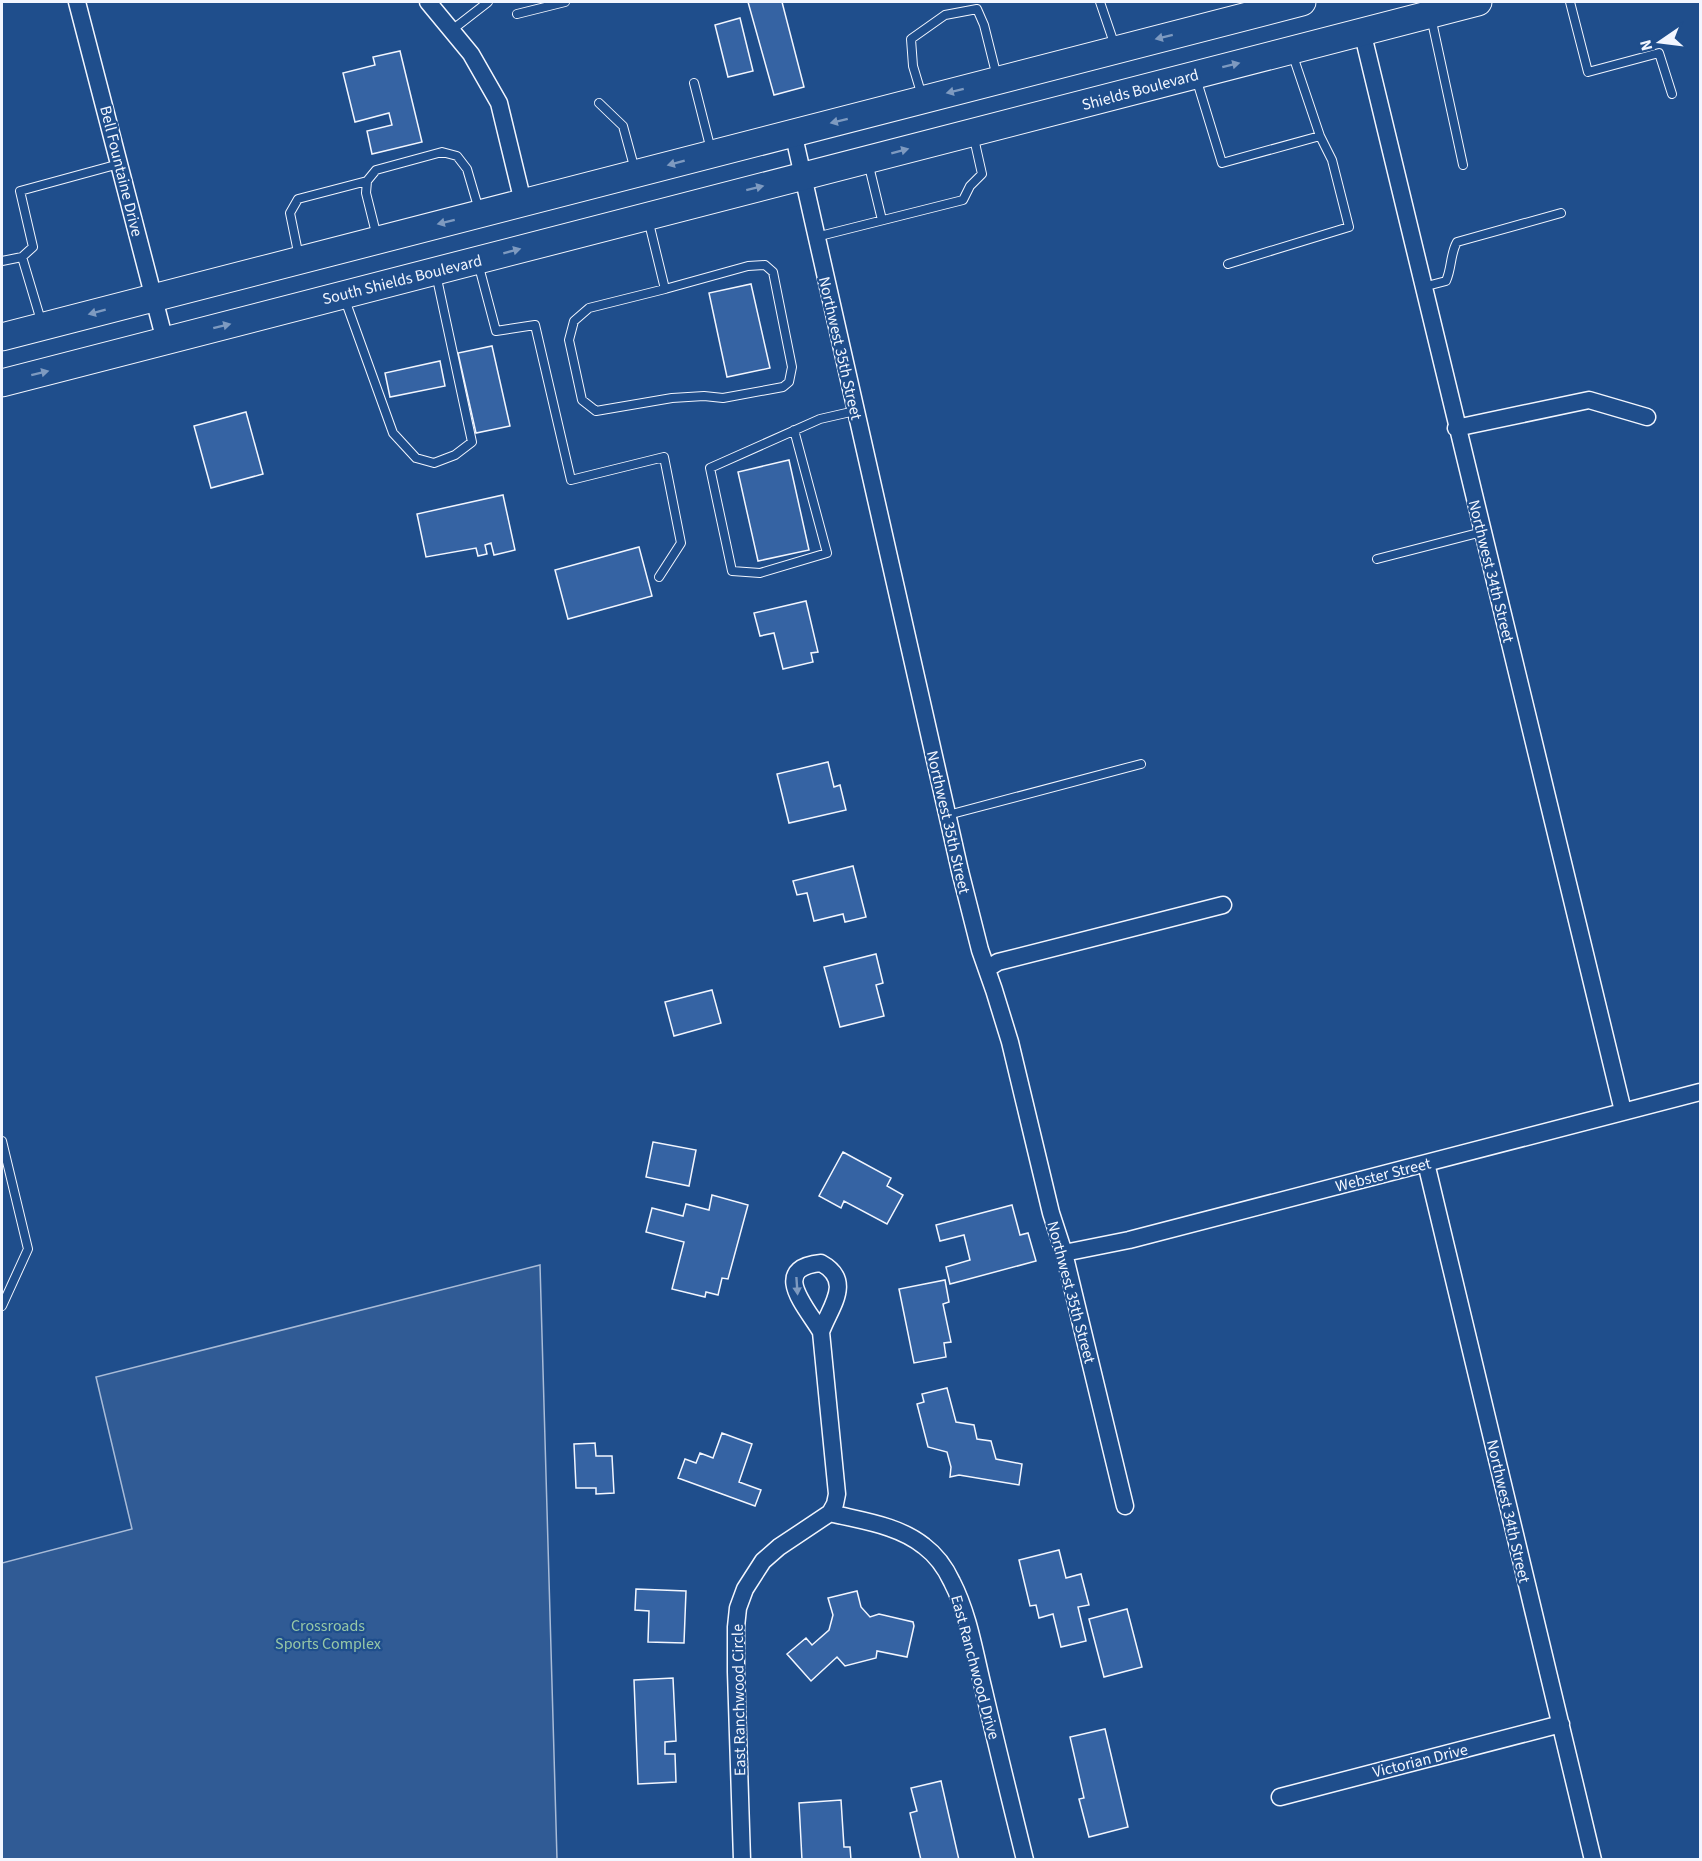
<svg xmlns="http://www.w3.org/2000/svg" width="1702" height="1861" font-family="'Source Sans 3',sans-serif">
	<rect width="100%" height="100%" fill="#1f4e8c"/>
	<!-- green -->
	<path fill="#305b95" stroke="#a8bbd7" stroke-width="1.5" d="M540 1265 557 1859H2V1563L132 1529 96 1377Z"/>
	<!-- building -->
	<path fill="#3563a3" stroke="#f2f6ff" stroke-width="1.5" d="M748 2H782L804 87 774 95Z
		M740 18 753 71 728 77 715 25Z
		M400 51 422 142 372 154 367 131 392 125 389 113 355 122 343 73 375 65 373 57Z
		M751 284 770 368 727 377 709 293Z
		M492 346 510 426 476 433 458 353Z
		M440 361 445 386 390 397 385 373Z
		M246 412 263 474 211 488 194 426Z
		M789 460 809 550 758 561 738 472Z
		M503 495 515 550 494 555 491 543 485 545 487 554 478 556 476 548 426 557 417 514Z
		M639 547 652 596 568 619 555 570Z
		M806 601 818 652 811 653 813 662 783 669 774 633 760 636 754 613Z
		M828 762 834 787 840 785 846 810 789 823 777 774Z
		M853 866 866 917 845 922 843 914 814 921 807 893 797 895 793 881Z
		M876 954 883 983 876 985 884 1016 840 1027 824 967Z
		M712 990 721 1023 674 1036 665 1002Z
		M653 1142 696 1150 689 1186 646 1177Z
		M843 1152 891 1178 887 1186 903 1195 887 1224 844 1201 841 1208 819 1196Z
		M712 1195 748 1205 728 1279 722 1278 718 1295 706 1292 705 1297 672 1289 684 1242 646 1232 652 1208 683 1216 686 1204 709 1210Z
		M1012 1205 1020 1235 1028 1233 1036 1261 950 1284 946 1267 970 1260 964 1235 940 1241 936 1225Z
		M945 1280 949 1302 943 1304 951 1342 944 1343 946 1357 914 1363 899 1289Z
		M947 1388 956 1422 974 1425 977 1439 991 1441 996 1459 1022 1464 1019 1485 959 1475 950 1477 951 1467 947 1452 928 1447 917 1404 924 1402 922 1394Z
		M722 1433 752 1444 739 1482 761 1490 755 1506 678 1478 685 1459 696 1463 700 1453 713 1458Z
		M595 1443 596 1456H612L614 1493 596 1494V1488H576L574 1444Z
		M1059 1550 1066 1578 1081 1574 1089 1605 1078 1607 1086 1641 1061 1647 1053 1614 1039 1618 1036 1605 1030 1606 1019 1560Z
		M636 1589 686 1591 684 1643 648 1642 649 1611 635 1610Z
		M857 1591 861 1607 870 1617 879 1614 913 1622 914 1626 907 1657 877 1651 876 1658 845 1666 837 1657 811 1681 787 1654 806 1638 812 1645 829 1630 833 1615 828 1598Z
		M1127 1609 1142 1667 1104 1677 1089 1619Z
		M673 1678 676 1741 665 1742V1754H675L676 1782 638 1784 634 1680Z
		M1105 1729 1128 1827 1089 1837 1079 1799 1084 1798 1070 1737Z
		M941 1781 959 1860H921L910 1813 917 1811 911 1788Z
		M841 1800 844 1847H850L851 1860H802L799 1803Z"/>
	<g fill="none" stroke-linecap="round" stroke-linejoin="round">
		<defs>
			<path id="service" d="M1100 2 1115 46
				M1570 2 1588 72 1659 53 1672 94
				M517 14 565 2
				M1431 17 1463 165
				M452 30 488 2
				M1196 78 1222 163 1320 136 1292 53
				M694 83 711 150
				M922 96 913 66 911 39 945 15 977 9 984 25 997 77
				M599 103 623 126 635 170
				M868 162 882 220
				M648 219 665 289 589 308 574 321 569 340 582 400 596 411 672 398 704 396 723 398 783 387 789 382 792 367 773 272 765 265 748 266 665 289
				M377 237 366 193 367 181 376 170 442 152 457 156 467 169 479 210
				M816 237 963 200 970 186 982 174 973 134
				M299 257 290 213 298 199 367 181
				M2 261 22 257
				M478 263 496 331 535 325 571 480 664 457 681 543 659 577
				M1228 264 1349 227 1332 160 1320 136
				M1423 287 1446 281C1452 268 1450 254 1457 242L1561 213
				M344 297 393 433 416 458 434 463 455 455 472 442 436 274
				M42 324 22 257 33 247 20 191 119 164
				M794 430 827 553 760 573 732 571 710 468 820 419 855 411
				M1377 559 1482 532
				M948 815 1141 764
				M2 1141 28 1249 2 1306"/>
			<path id="minor" d="M77 2 165 341
				M428 2 471 54 499 103 523 202
				M1362 31 1623 1111
				M793 132 960 871 980 950 994 990 1010 1042 1051 1213 1064 1253 1125 1506
				M1456 428 1589 400 1647 417
				M987 969 998 962 1223 905
				M1426 1163 1593 1860
				M1064 1253 1129 1240 1700 1092
				M830 1513C862 1521 898 1525 924 1546 936 1555 946 1569 952 1582 969 1615 975 1655 984 1691 997 1747 1011 1803 1025 1860
				M1280 1797 1561 1724
				M742 1860 736 1672V1627L738 1608 745 1589 763 1561 779 1547 830 1513 835 1504 837 1494 821 1332C808 1309 768 1268 821 1263 854 1281 830 1307 821 1332"/>
			<path id="primary" d="M2 337 1302 2
				M2 383 1478 2"/>
		</defs>
		<!-- service casing -->
		<use href="#service" stroke="#f2f6ff" stroke-width="10"/>
		<!-- minor casing -->
		<use href="#minor" stroke="#f2f6ff" stroke-width="19"/>
		<!-- primary casing -->
		<use href="#primary" stroke="#f2f6ff" stroke-width="29"/>
		<!-- service -->
		<use href="#service" stroke="#1f4e8c" stroke-width="8"/>
		<!-- minor -->
		<use href="#minor" stroke="#1f4e8c" stroke-width="16"/>
		<!-- primary -->
		<use href="#primary" stroke="#1f4e8c" stroke-width="27"/>
	</g>
	<!-- one-way arrows -->
	<defs><path id="oneway-solid" d="M-6-.8H1V-3.2L6.5 0L1 3.2V.8H-6Z" transform="scale(1.5)"/></defs>
	<g fill="#7e9ac0">
		<use href="#oneway-solid" transform="translate(1164 37) rotate(166)"/>
		<use href="#oneway-solid" transform="translate(1231 65) rotate(-14)"/>
		<use href="#oneway-solid" transform="translate(955 91) rotate(166)"/>
		<use href="#oneway-solid" transform="translate(839 121) rotate(166)"/>
		<use href="#oneway-solid" transform="translate(900 151) rotate(-15)"/>
		<use href="#oneway-solid" transform="translate(676 163) rotate(165)"/>
		<use href="#oneway-solid" transform="translate(755 188) rotate(-14)"/>
		<use href="#oneway-solid" transform="translate(446 222) rotate(166)"/>
		<use href="#oneway-solid" transform="translate(512 251) rotate(-15)"/>
		<use href="#oneway-solid" transform="translate(97 312) rotate(165)"/>
		<use href="#oneway-solid" transform="translate(222 326) rotate(-14)"/>
		<use href="#oneway-solid" transform="translate(40 373) rotate(-14)"/>
		<use href="#oneway-solid" transform="translate(797 1286) rotate(86)"/>
	</g>
	<g text-anchor="middle" stroke-width="4.5" stroke-linejoin="round" paint-order="stroke">
		<!-- street labels -->
		<g font-size="16" fill="#f2f6ff" stroke="#1f4e8c">
			<text transform="translate(1140 89) rotate(-15)" y="6">Shields Boulevard</text>
			<text transform="translate(122 171) rotate(76)" y="6">Bell Fountaine Drive</text>
			<text transform="translate(402 279) rotate(-14)" y="6">South Shields Boulevard</text>
			<text transform="translate(841 348) rotate(77)" y="6">Northwest 35th Street</text>
			<text transform="translate(1492 571) rotate(76)" y="6">Northwest 34th Street</text>
			<text transform="translate(949 822) rotate(77)" y="6">Northwest 35th Street</text>
			<text transform="translate(1383 1174) rotate(-14)" y="6">Webster Street</text>
			<text transform="translate(1072 1292) rotate(75)" y="6">Northwest 35th Street</text>
			<text transform="translate(1509 1511) rotate(77)" y="6">Northwest 34th Street</text>
			<text transform="translate(976 1667) rotate(75)" y="6">East Ranchwood Drive</text>
			<text transform="translate(738 1700) rotate(-91)" y="6">East Ranchwood Circle</text>
			<text transform="translate(1420 1760) rotate(-14)" y="6">Victorian Drive</text>
		</g>
		<!-- park labels -->
		<g font-size="16" fill="#97c8a6" stroke="#1f4e8c">
			<text x="328" y="1631">Crossroads<tspan x="328" dy="18">Sports Complex</tspan></text>
		</g>
	</g>
	<!-- border -->
	<rect width="1702" height="1861" fill="none" stroke="#f2f6ff" stroke-width="6"/>
	<!-- north arrow -->
	<g transform="translate(1660 42) rotate(256)" stroke="#1f4e8c" stroke-width="4.5" paint-order="stroke">
	<path d="M0-4.5L10 22L0 15L-10 22Z" fill="#f2f6ff"/>
	<text y="-9" font-size="16" font-weight="bold" text-anchor="middle" fill="#f2f6ff">N</text>
	</g>
</svg>
